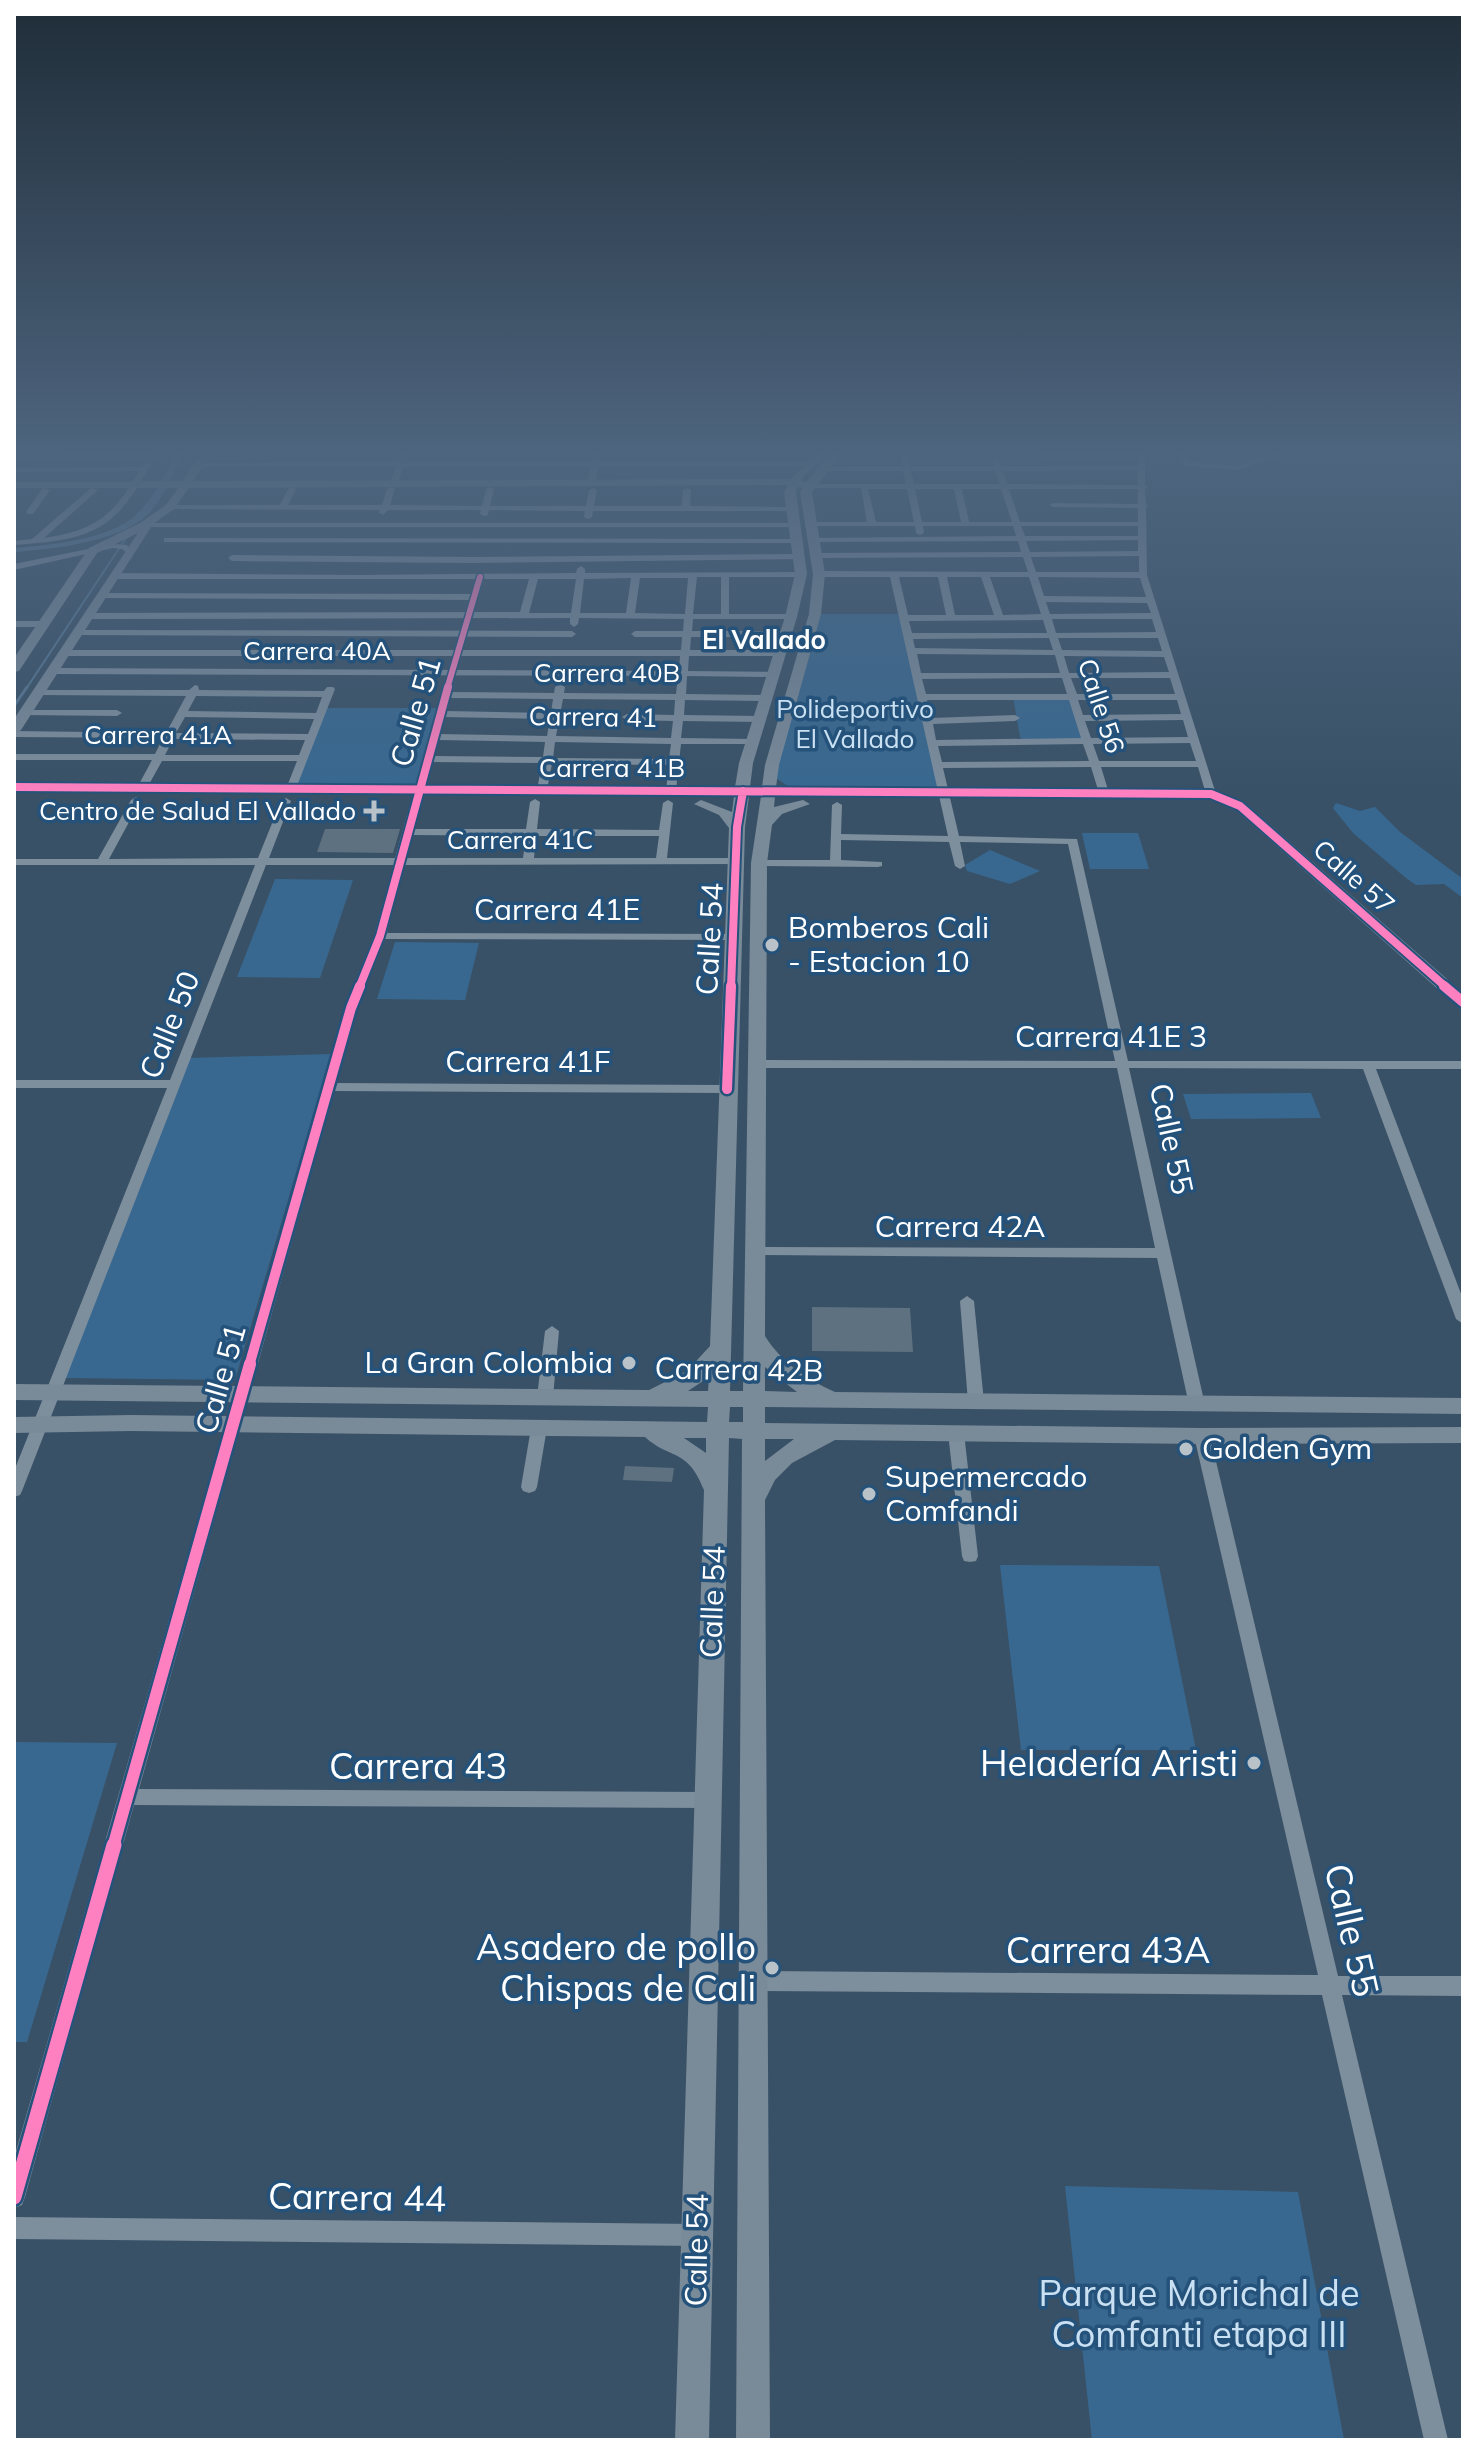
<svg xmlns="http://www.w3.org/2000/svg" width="1477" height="2454" font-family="Mulish,sans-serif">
	<rect width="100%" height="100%" fill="#395166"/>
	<!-- green -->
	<path fill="#386890" d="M815 614H903L942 793 794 790 774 777Z
		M1013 697H1073L1087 741 1021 742Z
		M322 708H442L419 789H291Z
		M1336 803 1360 811 1375 807 1400 832 1463 879V898L1444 884 1416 885 1406 878 1353 833 1333 808Z
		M1082 833H1138L1149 869H1090Z
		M990 850 1040 871 1010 884 967 871 965 865Z
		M275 879 353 880 320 978 237 977Z
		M395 942 479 943 465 1000 377 999Z
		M331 1054 235 1380 65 1378 189 1058Z
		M1311 1093 1321 1118 1191 1119 1183 1094Z
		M1000 1565 1159 1566 1196 1750H1021Z
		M14 1742 117 1743 27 2042H14Z
		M1065 2186 1298 2192 1344 2440H1092Z"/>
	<!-- water -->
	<path fill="#567794" d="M178 452H185C175 471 165 494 151 511 125 542 52 549 14 552V548C50 545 110 540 137 514 154 498 166 471 178 452Z"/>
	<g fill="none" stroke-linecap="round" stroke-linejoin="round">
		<!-- stream-far1 -->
		<path stroke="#567794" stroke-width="2" d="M26 689 128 535"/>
		<!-- stream -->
		<path stroke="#567794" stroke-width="3" d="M14 706 27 687"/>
	</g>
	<!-- building -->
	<path fill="#5e7181" d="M325 829H400L393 853 317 852Z
		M812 1307 910 1308 913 1352 812 1351Z
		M625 1466 674 1468 672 1482 623 1480Z"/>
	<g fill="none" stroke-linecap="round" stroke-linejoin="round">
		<!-- street -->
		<path fill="#7d8e9d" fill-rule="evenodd" d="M151 452H158C116 528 102 539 14 545V541L32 539 91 488 98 490 44 538C94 531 115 515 139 471L14 472V468L142 467 147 458 14 459V455L149 454Z
			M402 452H409L405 462H591L593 452H599L598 462H810L814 464 810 466 598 467 596 483 592 485 588 483 590 467H403L398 483 394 485 390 483 396 467H200L196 465 200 463 398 462Z
			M900 452H907L910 466H994L990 452H996L1001 466H1137V457L1041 458 1037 456 1041 454 1145 452V485L1148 487 1145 489 1146 504 1148 506 1146 508 1147 575 1216 794 1211 797 1206 794 1198 767H1101L1109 793 1104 796 1099 793 1091 767 943 768 959 836 1077 839 1128 1061H1463V1069H1376L1463 1299V1324L1456 1319 1363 1069 1129 1068 1205 1405 1202 1409H1192L1189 1405 1157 1258 751 1255 749 1252 751 1249 756 1247 1155 1248 1117 1068H759L753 1064 759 1060 1115 1061 1068 844 960 842 965 866 960 869 955 866 949 842 841 840V860L882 862V866L878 867 759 866 754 863 759 860H830L832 805 837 802 842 805 841 834 948 836 890 577H819L815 574 819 571 1028 572 1023 557 812 558V554L815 553 1021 552 1018 541 809 542 808 540 812 538 1016 536 1013 526H923L924 533 920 535 916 533 915 526H806L805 524 809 522H867L861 488H809L805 486 806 484H906L903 471H817V467L902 466ZM1137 470 1138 485 1007 484 1003 471ZM911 471H995L1000 484H914ZM868 489H907L914 522H876ZM915 489H954L961 522H922ZM962 489H1001L1012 522H969ZM1009 489H1138V504L1053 503 1049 505 1053 507 1138 508V522H1020ZM1021 526H1138V536H1025ZM1138 540V551L1030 552 1026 541ZM1139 556V572H1036L1031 557ZM899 577H938L946 615H908ZM947 577H981L994 615H955ZM990 577H1029L1041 614 1003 615ZM1038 577 1140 578 1146 597 1044 596ZM1046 602 1147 603 1151 613 1050 614ZM1052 619H1152L1156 632 1056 633ZM1043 620 1047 633H912L909 621ZM1049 638 1053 650 915 648 913 639ZM1058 638H1158L1162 651 1062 650ZM917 654 1055 655 1060 673H921ZM1064 656 1164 657 1169 672 1069 673ZM1062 678 1067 694H926L922 679ZM1071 678H1170L1175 694H1077ZM927 700H1069L1081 738 936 740 933 724 1015 721 1020 718 1015 715 931 718ZM1078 700H1177L1181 714 1083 715ZM1183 720 1188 737 1091 738 1085 721ZM1190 743 1196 761H1099L1093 744ZM1083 744 1089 761 942 762 938 746Z
			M1168 452H1178L1189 455 1190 462 1236 466 1280 452H1290L1237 470 1184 466 1182 458Z
			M292 487 296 489 288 505H382L387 489 391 487 395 489 390 505 482 506 486 489 490 487 494 489 490 506H586L589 490 593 488 597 490 594 506H682L683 490 687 488 691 490 690 506 792 507 796 509 792 511H593L592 517 588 519 584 517 585 511 489 510 487 516H484L480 514 481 510H388L383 515 379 513 380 510 170 509 166 507 170 505H280L288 489Z
			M43 488 50 490 33 514H27L26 512Z
			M144 523H795L799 525 795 527H141V523Z
			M167 538 798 539 802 541 798 543 164 542V538Z
			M113 544 127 545 134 553 130 555 122 549 113 548 14 570V564Z
			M800 554 804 557 803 559 472 563 232 561 228 558 232 555 472 557Z
			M581 566 585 569V573L804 572 805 574 801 577H729V614H791L795 617 794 619H693L692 631H786L790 634 786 637H691L690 650H780L785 653 780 656H689L688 671 777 672 779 674 774 677 687 676 686 694 767 695 772 698 767 701 685 700 684 715 760 716 765 719 760 722 683 721 681 738 752 739 756 740V744H681L676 790 671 793 666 790 669 765 552 764 547 790 542 793 537 790 542 763 432 762 424 789 419 792 414 789 445 684H451V692L554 693 555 687 560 684 565 687 564 693 676 694 678 676 53 674 48 671 53 668 679 671 680 656H65L60 653 65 650H681L682 637H635L631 634 635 631H683L684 619 579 618 578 624 574 627 570 624V618L89 619 85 616 89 613 520 612 529 579H115L111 576 115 573 360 575 576 573 577 569ZM697 577H721V614H693ZM631 578 626 613H580L584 579ZM640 578H688L685 614 635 613ZM538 579H576L571 613H529ZM449 698 553 699 551 713 446 711ZM563 699 675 700 674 715 627 714 622 717 627 720 673 721 671 738 556 736ZM444 717 550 719 547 736 439 734ZM438 740 545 742 543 757 433 756ZM555 742 671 744 669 759 553 758Z
			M101 593 474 594 478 597 474 600 98 598 97 596Z
			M14 621H44L48 624 44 627H14Z
			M78 630 572 631 576 634 572 637 75 635V631Z
			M195 685 198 686 199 690 324 691 327 687H333L335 689 295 791 291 792 286 789 297 761H162L147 788 142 791 137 788 152 760H14V754H155L163 738 14 737V731L166 733 186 696 39 695 34 692 36 690H189ZM196 696 322 697 316 713 188 711ZM185 717 314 719 308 734 176 733ZM173 739 305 740 299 755H165Z
			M26 710H117L122 713 117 716 23 715 21 713Z
			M136 797 141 800 109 859 258 858 281 801 286 798 291 801 269 858H395L411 801 416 798 421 801 414 829H526L530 802 535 799 540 802 537 829 659 830 663 803 668 800 673 803 667 858H737L742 861 737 864 404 865 387 933 734 934 740 937 734 940 384 939 357 1008 336 1083 727 1085 733 1089 727 1093 334 1091 139 1789 708 1792 715 1794 717 1800 715 1806 708 1808 134 1805 25 2197 22 2205 14 2208V2158L345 1008 374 936 394 865H266L22 1491 20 1495 14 1497V1471L167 1088H14V1080H170L255 865H14V859H98L131 800ZM412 835 526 836 523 858H406ZM536 836H659L656 858H534Z
			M967 1296 974 1301 984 1402 981 1406H971L968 1402 960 1301Z
			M552 1326 559 1331 553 1397 550 1401H540L537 1397 545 1331Z
			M539 1422 545 1424 547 1428 537 1487 535 1491 529 1493 523 1491 521 1487 531 1428 533 1424Z
			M956 1427 962 1429 964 1433 978 1556 976 1561 970 1562 964 1561 962 1556 948 1433 950 1429Z
			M1202 1430 1208 1432 1210 1436 1338 1976H1463V1996L1342 1995 1448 2440H1424L1322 1995 753 1991 746 1988 743 1981 746 1974 753 1971 1318 1975 1194 1436 1196 1432Z
			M14 2217 698 2224 706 2227 709 2235 706 2243 698 2246 14 2239Z"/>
		<!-- secondary -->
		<path fill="#798a99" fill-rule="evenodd" d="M203 452H213L193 481 791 479 818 452H829L804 476 801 481 806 482 833 452H843L812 492 825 574 821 614 779 765 776 787 1216 791 1245 803 1463 993V1007L1457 1006 1235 809 1209 798 775 796 774 807 803 800 810 804 782 814 772 825 767 863 765 1336C782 1363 806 1379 835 1392L1463 1398V1414L765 1407V1423L1202 1428 1463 1427V1443L1202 1444 835 1440 792 1463 775 1480 765 1500 770 2440H736L742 1439 729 1438 709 2440H675L704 1490C687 1447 670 1460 645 1437L131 1431 14 1433V1417L131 1415 707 1422 708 1407 14 1400V1384L649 1390 687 1371 710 1346 729 828 719 815 694 804 701 800 732 812 734 796 14 791V783L735 787 739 763 785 617 795 574 784 492 788 485 189 488 174 509 153 524 21 730 14 734V719L138 533 97 553 19 671 14 672V658L89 548 140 523 166 505 178 488H14V482L182 481ZM798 487 803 488 800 492 813 574 809 614 765 765 762 787H750L753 763 797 617 807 574 796 492ZM749 796H761L751 863 743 1391H730L745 827ZM765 1367 797 1392 765 1391ZM709 1377 708 1391H688ZM730 1407H743V1422H729ZM684 1438H706V1453ZM765 1439H794L765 1461Z"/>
		<defs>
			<path id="cycleway-far4" d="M447 689 480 577"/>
			<path id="cycleway-far3" d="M14 787 1211 794 1240 806 1447 988
				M359 988 380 936 448 687
				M731 988 737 827 743 791"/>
			<path id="cycleway-far2" d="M1444 986 1463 1002
				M727 1089 731 986
				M249 1366 351 1008 360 986"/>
			<path id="cycleway-far1" d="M113 1847 250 1364"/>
			<path id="cycleway" d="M14 2197 114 1845"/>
		</defs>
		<!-- cycleway-far4 casing -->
		<use href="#cycleway-far4" stroke="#25527a" stroke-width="9"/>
		<!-- cycleway-far3 casing -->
		<use href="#cycleway-far3" stroke="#25527a" stroke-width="12"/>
		<!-- cycleway-far2 casing -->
		<use href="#cycleway-far2" stroke="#25527a" stroke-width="15"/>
		<!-- cycleway-far1 casing -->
		<use href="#cycleway-far1" stroke="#25527a" stroke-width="17"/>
		<!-- cycleway casing -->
		<use href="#cycleway" stroke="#25527a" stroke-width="20"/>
		<!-- cycleway-far4 -->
		<use href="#cycleway-far4" stroke="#ff80c0" stroke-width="6"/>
		<!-- cycleway-far3 -->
		<use href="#cycleway-far3" stroke="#ff80c0" stroke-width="8"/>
		<!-- cycleway-far2 -->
		<use href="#cycleway-far2" stroke="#ff80c0" stroke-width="10"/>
		<!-- cycleway-far1 -->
		<use href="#cycleway-far1" stroke="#ff80c0" stroke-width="12"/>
		<!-- cycleway -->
		<use href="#cycleway" stroke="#ff80c0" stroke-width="15"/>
	</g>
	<!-- sky -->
	<linearGradient id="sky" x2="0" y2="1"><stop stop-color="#1f2d38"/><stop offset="0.57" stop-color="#4e657f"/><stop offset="1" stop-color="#4e657f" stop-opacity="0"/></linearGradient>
	<rect width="1477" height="795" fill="url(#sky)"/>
	<!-- markers -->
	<g fill="#bac2c9" stroke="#25527a" stroke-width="3">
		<path d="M370 799h8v8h8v8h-8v8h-8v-8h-8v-8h8z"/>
		<circle cx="772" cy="945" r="8"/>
		<circle cx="629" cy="1363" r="8"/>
		<circle cx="1186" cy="1449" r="8"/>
		<circle cx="869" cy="1494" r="8"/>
		<circle cx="1254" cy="1763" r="8"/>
		<circle cx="772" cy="1968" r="8"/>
	</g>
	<g text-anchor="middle" stroke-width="7" stroke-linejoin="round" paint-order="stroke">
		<!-- far-neighbourhood labels -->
		<g font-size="26" font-weight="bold" fill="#fff" stroke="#25527a">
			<text x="764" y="649">El Vallado</text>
		</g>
		<!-- far-street labels -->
		<g font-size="26" fill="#fff" stroke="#25527a">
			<text x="317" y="660">Carrera 40A</text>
			<text x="607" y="682">Carrera 40B</text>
			<text transform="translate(1101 706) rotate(72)" y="9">Calle 56</text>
			<text transform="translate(593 717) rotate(1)" y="9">Carrera 41</text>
			<text x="158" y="744">Carrera 41A</text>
			<text x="612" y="777">Carrera 41B</text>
			<text x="520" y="849">Carrera 41C</text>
			<text transform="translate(1354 877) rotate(41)" y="9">Calle 57</text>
		</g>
		<!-- far-park labels -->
		<g font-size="26" fill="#cae1f3" stroke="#25527a">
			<text x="855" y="718">Polideportivo<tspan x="855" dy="30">El Vallado</tspan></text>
		</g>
		<!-- far-poi labels -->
		<g font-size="26" fill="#fff" stroke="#25527a" text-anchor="end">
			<text x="356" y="820">Centro de Salud El Vallado</text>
		</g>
		<!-- street labels -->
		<g font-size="30" fill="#fff" stroke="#25527a">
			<text transform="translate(416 712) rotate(-74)" y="10">Calle 51</text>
			<text x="557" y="920">Carrera 41E</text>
			<text transform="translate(710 939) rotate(-87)" y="10">Calle 54</text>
			<text transform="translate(170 1025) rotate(-68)" y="10">Calle 50</text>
			<text x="1111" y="1047">Carrera 41E 3</text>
			<text x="528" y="1072">Carrera 41F</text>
			<text transform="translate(1171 1139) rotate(78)" y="10">Calle 55</text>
			<text x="960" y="1237">Carrera 42A</text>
			<text transform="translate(739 1370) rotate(1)" y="10">Carrera 42B</text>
			<text transform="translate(221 1379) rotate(-74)" y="10">Calle 51</text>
			<text transform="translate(713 1602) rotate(-88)" y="10">Calle 54</text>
			<text transform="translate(697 2250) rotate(-89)" y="10">Calle 54</text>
		</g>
		<!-- poi labels -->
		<g font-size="30" fill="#fff" stroke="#25527a" text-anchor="start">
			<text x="788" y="938">Bomberos Cali<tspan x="788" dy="34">- Estacion 10</tspan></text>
			<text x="613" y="1373" text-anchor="end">La Gran Colombia</text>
			<text x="1202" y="1459">Golden Gym</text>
			<text x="885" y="1487">Supermercado<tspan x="885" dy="34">Comfandi</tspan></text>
		</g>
		<!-- near-poi labels -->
		<g font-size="36" fill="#fff" stroke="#25527a" text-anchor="end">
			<text x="1238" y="1776">Heladería Aristi</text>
			<text x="756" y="1960">Asadero de pollo<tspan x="756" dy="41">Chispas de Cali</tspan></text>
		</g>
		<!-- near-street labels -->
		<g font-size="36" fill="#fff" stroke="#25527a">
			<text x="418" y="1779">Carrera 43</text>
			<text transform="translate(1352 1930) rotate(77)" y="13">Calle 55</text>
			<text x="1108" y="1963">Carrera 43A</text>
			<text transform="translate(357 2197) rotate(1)" y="13">Carrera 44</text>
		</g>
		<!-- near-park labels -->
		<g font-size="36" fill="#cae1f3" stroke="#25527a">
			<text x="1199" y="2306">Parque Morichal de<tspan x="1199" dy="41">Comfanti etapa III</tspan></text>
		</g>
	</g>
	<!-- border -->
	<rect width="1477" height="2454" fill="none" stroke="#ffffff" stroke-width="32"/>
</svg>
